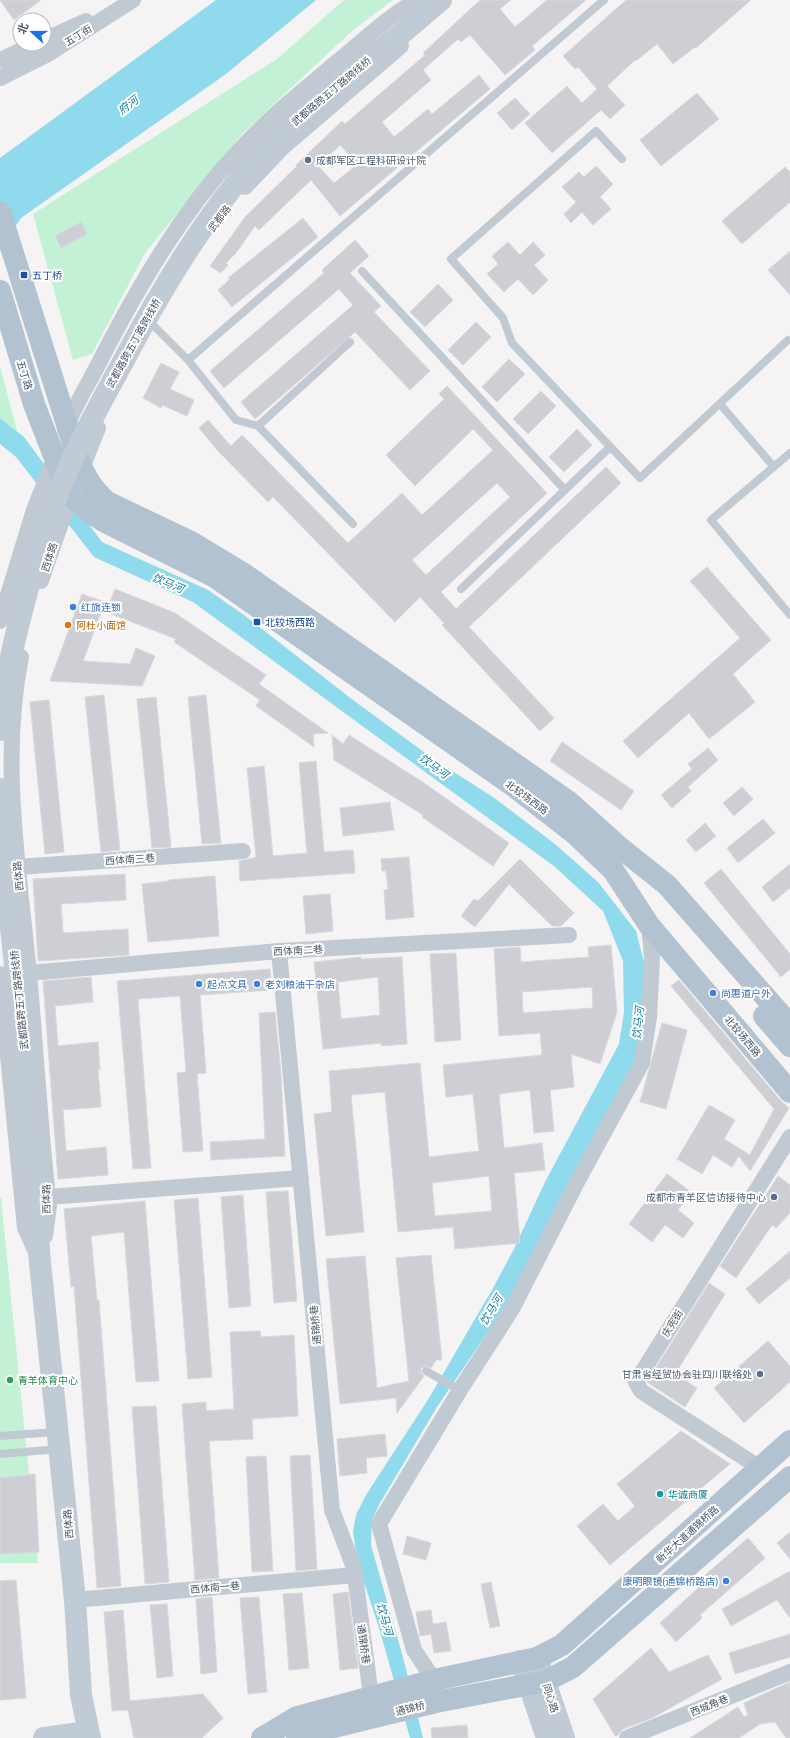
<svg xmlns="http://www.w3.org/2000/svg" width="790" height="1738" font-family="'Archivo Narrow','Noto Sans SC',sans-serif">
	<rect width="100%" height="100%" fill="#f5f3f3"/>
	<!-- green -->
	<path fill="#c3f1d5" d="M344 0H393L352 31 242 134 145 253 92 354 73 360 33 214 277 59Z
		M0 366 17 431 0 418Z
		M0 1198H1L38 1563H0Z"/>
	<!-- water -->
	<path fill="#90daee" d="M216 0H316L226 74 21 218 0 249V158Z
		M0 418 24 437 102 542 208 590 244 615 353 700 432 758 493 797 555 844 598 882 636 931 647 974 637 1067 525 1277 437 1407 380 1503 372 1520 371 1545 404 1661 423 1738H410L380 1631 357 1561 353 1531 356 1515 366 1495 429 1398 493 1288 514 1249 545 1182 619 1044 624 1012 623 961 603 911 555 867 193 602 94 557 16 457 0 444Z"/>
	<!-- building -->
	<path fill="#cdcfd5" stroke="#d7d9de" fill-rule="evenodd" d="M0 0H41L14 20Z
		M480 0H511L500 9 515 27 547 0H586L532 46 535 50 505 75 470 35 461 42 458 39 423 70 431 80 382 122 394 137 428 109 432 114 479 75 490 89 340 216 311 180 259 230 255 226 236 253 226 263 228 265 221 273 210 266 245 217 297 166 296 165 342 121 345 124 425 55 423 53ZM340 145 358 164 334 183 318 166Z
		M626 0H751L696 48 695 47 673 64 657 44 636 61 635 60 607 86 625 105 610 119 601 110 552 153 525 123 567 86 582 103 597 89 578 67 575 69 563 56Z
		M697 93 719 119 661 166 640 140Z
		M515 98 530 114 512 130 497 113Z
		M596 166 613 184 600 197 611 209 593 225 582 212 571 223 564 214 576 202 562 187 579 172 584 177Z
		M785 167 790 172V202L742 244 722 221Z
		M303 218 318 237 232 307 218 290 230 279 228 278Z
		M81 222 87 234 61 248 55 236Z
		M355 240 369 256 350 273 381 306 374 312 430 371 410 390 355 332 255 419 241 402 353 305 339 289 224 388 210 371 324 273 322 270Z
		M508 242 520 255 533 242 545 255 534 265 548 280 533 295 518 279 504 292 487 274 498 264 492 256Z
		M790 251V295L768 270Z
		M438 284 453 300 425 327 410 312Z
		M476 322 491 337 463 365 448 350Z
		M509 359 525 374 497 402 482 387Z
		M161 363 179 372 170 389 194 400 187 416 162 405 161 408 143 398Z
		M447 386 547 493 441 592 456 609 606 467 621 483 469 627 554 718 540 731 442 625 444 623 420 597 395 622 273 497 268 502 218 451 199 428 208 420 231 446 242 435 348 543 402 493 422 515 493 450 473 429 415 486 386 455 444 399 439 394ZM497 483 510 497 426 575 412 560Z
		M541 391 556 406 528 434 513 419Z
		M577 429 592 445 564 472 549 457Z
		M707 567 771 640 733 674 755 702 709 739 689 713 638 758 623 741 740 638 690 581Z
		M115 589 175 613 266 675 259 684 328 733 313 734 314 747 256 706 260 700 174 642 176 639 106 612Z
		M82 594 105 602 83 661 130 664 136 648 155 656 142 686 50 681Z
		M104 695 120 850 101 852 85 697Z
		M206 695 221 843 202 844 188 697Z
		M156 697 171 847 152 848 137 699Z
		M49 700 64 852 45 854 30 702Z
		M332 735 343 744 349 735 424 783 509 843 493 866 422 817 423 815 334 760Z
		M562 742 634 791 621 810 550 761Z
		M708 748 718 760 688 787 691 791 672 808 661 795 692 769 688 764Z
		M316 761 324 852 353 850 355 873 240 881 239 861 256 857 247 768 264 766 273 856 307 853 299 763Z
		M742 787 753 799 734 816 723 803Z
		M390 802 394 830 343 836 340 808Z
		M763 819 775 833 738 863 727 848Z
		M705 823 716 836 696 852 686 840Z
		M409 857 414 917 386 920 384 890 388 889 386 871H382L381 859Z
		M520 859 574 913 561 926H552L509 884 475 927 461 916 474 899 478 901Z
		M790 864V888L773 902 762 887Z
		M721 869 790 954V969L781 977 704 883Z
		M125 874 126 900 61 904 63 933 128 929 129 955 38 961 33 879Z
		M215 876 219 936 148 942 142 884 169 881V880Z
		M330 894 333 931 306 934 303 896Z
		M611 945 617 1012 600 1064 571 1054 574 1087 550 1090 554 1131 534 1133 530 1090 499 1094 504 1148 542 1143 545 1170 514 1173 520 1243 455 1249 453 1227 398 1232 385 1092 351 1095 364 1232 326 1236 314 1114 332 1112 329 1071 420 1063 429 1157 479 1151 473 1094 446 1097 443 1065 542 1055 540 1033 499 1036 494 949 520 947 521 962 589 957 588 947ZM592 987 593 1008 523 1013 522 992ZM489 1176 492 1211 435 1216 432 1183Z
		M456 953 461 1040 435 1042 430 954Z
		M361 957V959L402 957 407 1044 381 1046V1043L323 1049 314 962ZM378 977 380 1015 341 1019 338 982Z
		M270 969 272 990 200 995 206 1073 197 1074 203 1151 183 1152 177 1073 186 1072 180 996 138 999 151 1168 133 1169 117 981Z
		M91 977 93 1002 55 1006 58 1046 98 1042 100 1070H98L101 1107 63 1110 66 1151 106 1147 108 1175 58 1179 43 981Z
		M679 980 780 1100 789 1108 750 1171 739 1156 732 1167 713 1155 702 1174 677 1159 709 1105 735 1120 724 1139 750 1155 774 1109 671 986Z
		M275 1012 281 1073 285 1156 211 1160 210 1142 265 1139 259 1013Z
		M662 1023 687 1030 666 1109 640 1102Z
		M667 1174 691 1192 678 1210 694 1223 683 1238 665 1225 652 1242 629 1224Z
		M778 1176 790 1185V1213L776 1228 772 1225 736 1278 720 1266Z
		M288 1191 297 1301 274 1303 266 1192Z
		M243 1195 251 1306 229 1308 221 1197Z
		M198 1198 212 1377 188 1379 174 1200Z
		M145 1201 159 1381 136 1382 124 1232 91 1236 97 1300H99L121 1586 97 1588 74 1286 71 1287 64 1209Z
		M790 1251V1278L759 1304 746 1289Z
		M431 1255 442 1360H436L431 1368 426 1366 421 1368V1373L424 1376 397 1413 396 1398 340 1404 326 1259 365 1256 377 1388 409 1381 396 1258Z
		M709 1283 725 1294 675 1374 697 1388 685 1407 647 1382Z
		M260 1331 261 1337 294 1335 298 1416 252 1419 253 1439 209 1441 219 1578 195 1580 182 1404 206 1402V1411L234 1409 230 1332Z
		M768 1341 790 1366V1382L744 1423 714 1388Z
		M156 1406 169 1582 145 1584 132 1407Z
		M681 1431 730 1464 610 1565 577 1526 603 1504 618 1521 635 1506 617 1484Z
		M385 1434 387 1456 366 1458 367 1473 340 1476 337 1439Z
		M310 1455 317 1569 296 1571 290 1456Z
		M266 1456 273 1571 252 1572 246 1457Z
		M35 1474 39 1552 0 1554V1478Z
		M790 1532V1559L777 1543Z
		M407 1536 431 1543 426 1560 403 1554Z
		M748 1538 765 1558 700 1615 702 1618 676 1642 660 1623 708 1579 705 1575Z
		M790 1571V1618L777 1600 731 1626 722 1609Z
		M16 1580 26 1698 0 1700V1581Z
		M491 1582 500 1626 490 1628 481 1584Z
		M348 1592 358 1668 340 1670 333 1594Z
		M302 1593 309 1668 289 1670 283 1594Z
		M212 1597 217 1672 201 1674 196 1601V1599Z
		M259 1597 267 1692 248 1694 240 1598Z
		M167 1604 173 1676 157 1678 150 1605Z
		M123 1610 130 1701 203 1694 223 1718 202 1738H134L128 1710 112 1711 104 1612Z
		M431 1610 433 1624 446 1622 451 1651 434 1653 431 1634 420 1636 416 1612Z
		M790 1634V1657L735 1674 729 1653Z
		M651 1648 669 1672 708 1655 722 1679 652 1718 623 1729 616 1737 593 1699Z
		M790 1682V1738H786L775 1722 760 1724 739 1738H690L738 1707 744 1717 748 1715 744 1703Z
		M467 1725 468 1738H432L431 1728Z"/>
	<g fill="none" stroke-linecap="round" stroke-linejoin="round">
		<!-- lane -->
		<path stroke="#c1cad2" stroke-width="8" d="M622 159 596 131 451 259 503 318 512 343 640 478 788 340
			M362 271 565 490
			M152 324 188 360 236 420 258 426 350 342
			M188 360 604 0
			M720 404 774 467
			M258 426 353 524
			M790 453 711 520 790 615
			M461 589 610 447
			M426 1371 460 1390
			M0 1436 56 1432
			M0 1454 59 1449"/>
		<!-- street -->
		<path stroke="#c1cad2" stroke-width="16" d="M44 40 86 21
			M0 60 35 44
			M0 78 48 54 133 0
			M245 187 282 148 401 46
			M65 430C75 404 91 380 103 355 140 284 180 215 234 156 265 121 301 92 337 62 363 41 388 16 418 0
			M41 581 68 503 98 428
			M0 621 34 510 57 452
			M21 657C0 762 19 869 29 974 36 1051 40 1128 49 1206L45 1236
			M18 867 243 851
			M279 951 332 1510 354 1568 371 1696
			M29 973 279 951 569 935
			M0 974 25 1228 36 1252
			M48 1197 301 1178
			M760 1468 641 1391 636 1382 790 1137
			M75 1600 355 1575
			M434 1680 414 1650 379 1524 460 1390 512 1309 577 1182 642 1063 649 1017 652 958 649 925
			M627 1738 790 1672"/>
		<!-- secondary -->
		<path stroke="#c1cbd6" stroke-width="22" d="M400 35 441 0
			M0 789 8 898 25 1064 40 1263 75 1600 81 1695 90 1738
			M537 1658 564 1738
			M521 1661 547 1738
			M44 1738 88 1732"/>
		<!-- primary -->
		<path stroke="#b3c2d1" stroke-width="22" d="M0 212 76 453C83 473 91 488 107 502L191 542 244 574 569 802 618 846 667 885 790 1025
			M0 291 34 404 63 479 71 496 88 511 105 522 215 577 512 785 574 833 613 870 649 925 790 1092
			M764 1016 790 1046
			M262 1738 297 1717 434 1680 537 1658 562 1645 790 1441
			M297 1738 301 1735 436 1702 546 1681 573 1667 790 1477"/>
		<!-- secondary-bridge -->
		<path stroke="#c1cbd6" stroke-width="22" d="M0 730C4 681 15 636 28 588 39 550 50 511 66 474 82 435 104 397 124 360 163 286 206 215 261 153 301 108 353 72 400 35"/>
	</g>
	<!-- markers -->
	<g fill="#5c6f8a" stroke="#fff" stroke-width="1.5">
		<circle cx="308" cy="160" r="4"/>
		<circle cx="774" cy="1197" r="4"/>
		<circle cx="760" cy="1374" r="4"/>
	</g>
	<g fill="#1a4fb4" stroke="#fff" stroke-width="1.5">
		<rect x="20" y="271" width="8" height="8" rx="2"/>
		<rect x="253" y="618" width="8" height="8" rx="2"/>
	</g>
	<g fill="#3f7fe0" stroke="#fff" stroke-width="1.5">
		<circle cx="73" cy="607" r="4"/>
		<circle cx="199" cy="984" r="4"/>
		<circle cx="257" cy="984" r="4"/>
		<circle cx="713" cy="993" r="4"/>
		<circle cx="726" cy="1581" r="4"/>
	</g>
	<circle fill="#e8710a" stroke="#fff" stroke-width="1.5" cx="68" cy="625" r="4"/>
	<circle fill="#2e9e5b" stroke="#fff" stroke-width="1.5" cx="10" cy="1380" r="4"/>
	<circle fill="#0f9aa8" stroke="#fff" stroke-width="1.5" cx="660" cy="1494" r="4"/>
	<g text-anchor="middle" stroke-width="4" stroke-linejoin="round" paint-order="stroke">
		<!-- street labels -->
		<g font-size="10" fill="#4a5661" stroke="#fff">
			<text transform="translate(78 35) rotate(-32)" y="4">五丁街</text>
			<text transform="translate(331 91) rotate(-40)" y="4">武都路跨五丁路跨线桥</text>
			<text transform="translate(219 218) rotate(-53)" y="4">武都路</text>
			<text transform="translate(133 343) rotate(-61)" y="4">武都路跨五丁路跨线桥</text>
			<text transform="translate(25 375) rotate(73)" y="4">五丁路</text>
			<text transform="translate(49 557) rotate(-72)" y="4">西体路</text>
			<text transform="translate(527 797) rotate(36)" y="4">北较场西路</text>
			<text transform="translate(130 859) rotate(-4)" y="4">西体南三巷</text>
			<text transform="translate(18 876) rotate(-96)" y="4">西体路</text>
			<text transform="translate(298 950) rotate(-3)" y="4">西体南二巷</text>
			<text transform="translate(19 1000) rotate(-96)" y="4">武都路跨五丁路跨线桥</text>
			<text transform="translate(743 1036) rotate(50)" y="4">北较场西路</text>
			<text transform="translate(46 1199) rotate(-91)" y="4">西体路</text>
			<text transform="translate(672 1323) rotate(-58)" y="4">庆宪街</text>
			<text transform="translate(315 1325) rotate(-95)" y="4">通锦桥巷</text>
			<text transform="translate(68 1524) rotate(-95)" y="4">西体路</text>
			<text transform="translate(687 1534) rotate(-42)" y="4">新华大道通锦桥路</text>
			<text transform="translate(215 1587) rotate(-5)" y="4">西体南一巷</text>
			<text transform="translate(364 1644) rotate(82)" y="4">通锦桥巷</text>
			<text transform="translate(551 1698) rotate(72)" y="4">同心路</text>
			<text transform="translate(709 1705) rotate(-22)" y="4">西城角巷</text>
			<text transform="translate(410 1708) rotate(-14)" y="4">通锦桥</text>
		</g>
		<!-- service labels -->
		<g font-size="10" fill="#4e5e75" stroke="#fff" text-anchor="end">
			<text x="316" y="164" text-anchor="start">成都军区工程科研设计院</text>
			<text x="766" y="1201">成都市青羊区信访接待中心</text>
			<text x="752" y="1378">甘肃省经贸协会驻四川联络处</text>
		</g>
		<!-- transit labels -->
		<g font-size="10" fill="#164399" stroke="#fff" text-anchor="start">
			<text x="32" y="279">五丁桥</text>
			<text x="265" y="626">北较场西路</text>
		</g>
		<!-- shop labels -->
		<g font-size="10" fill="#366cbe" stroke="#fff" text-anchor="start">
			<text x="81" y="611">红旗连锁</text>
			<text x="207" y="988">起点文具</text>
			<text x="265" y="988">老刘粮油干杂店</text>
			<text x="721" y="997">尚惠道户外</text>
			<text x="718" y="1585" text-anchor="end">康明眼镜(通锦桥路店)</text>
		</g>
		<!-- food labels -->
		<g font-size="10" fill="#c56008" stroke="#fff" text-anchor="start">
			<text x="76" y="629">阿杜小面馆</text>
		</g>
		<!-- leisure labels -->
		<g font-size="10" fill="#27864d" stroke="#fff" text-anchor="start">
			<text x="18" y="1384">青羊体育中心</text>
		</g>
		<!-- culture labels -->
		<g font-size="10" fill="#0d838f" stroke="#fff" text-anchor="start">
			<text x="668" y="1498">华诚商厦</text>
		</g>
		<!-- water labels -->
		<g font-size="11" font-style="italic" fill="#0c7c9b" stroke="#fff">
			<text transform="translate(128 105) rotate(-38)" y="4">府河</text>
			<text transform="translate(168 583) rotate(23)" y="4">饮马河</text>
			<text transform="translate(434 766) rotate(37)" y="4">饮马河</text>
			<text transform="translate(638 1023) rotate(-84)" y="4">饮马河</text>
			<text transform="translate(491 1310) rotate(-59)" y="4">饮马河</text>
			<text transform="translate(385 1619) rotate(75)" y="4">饮马河</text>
		</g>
	</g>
	<!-- north arrow -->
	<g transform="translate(32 32) rotate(291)"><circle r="19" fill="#ffffff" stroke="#b7bbc0"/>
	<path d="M0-3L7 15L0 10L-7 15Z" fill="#1a73e8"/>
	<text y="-6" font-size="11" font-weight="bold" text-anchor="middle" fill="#4a5661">北</text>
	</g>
</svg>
